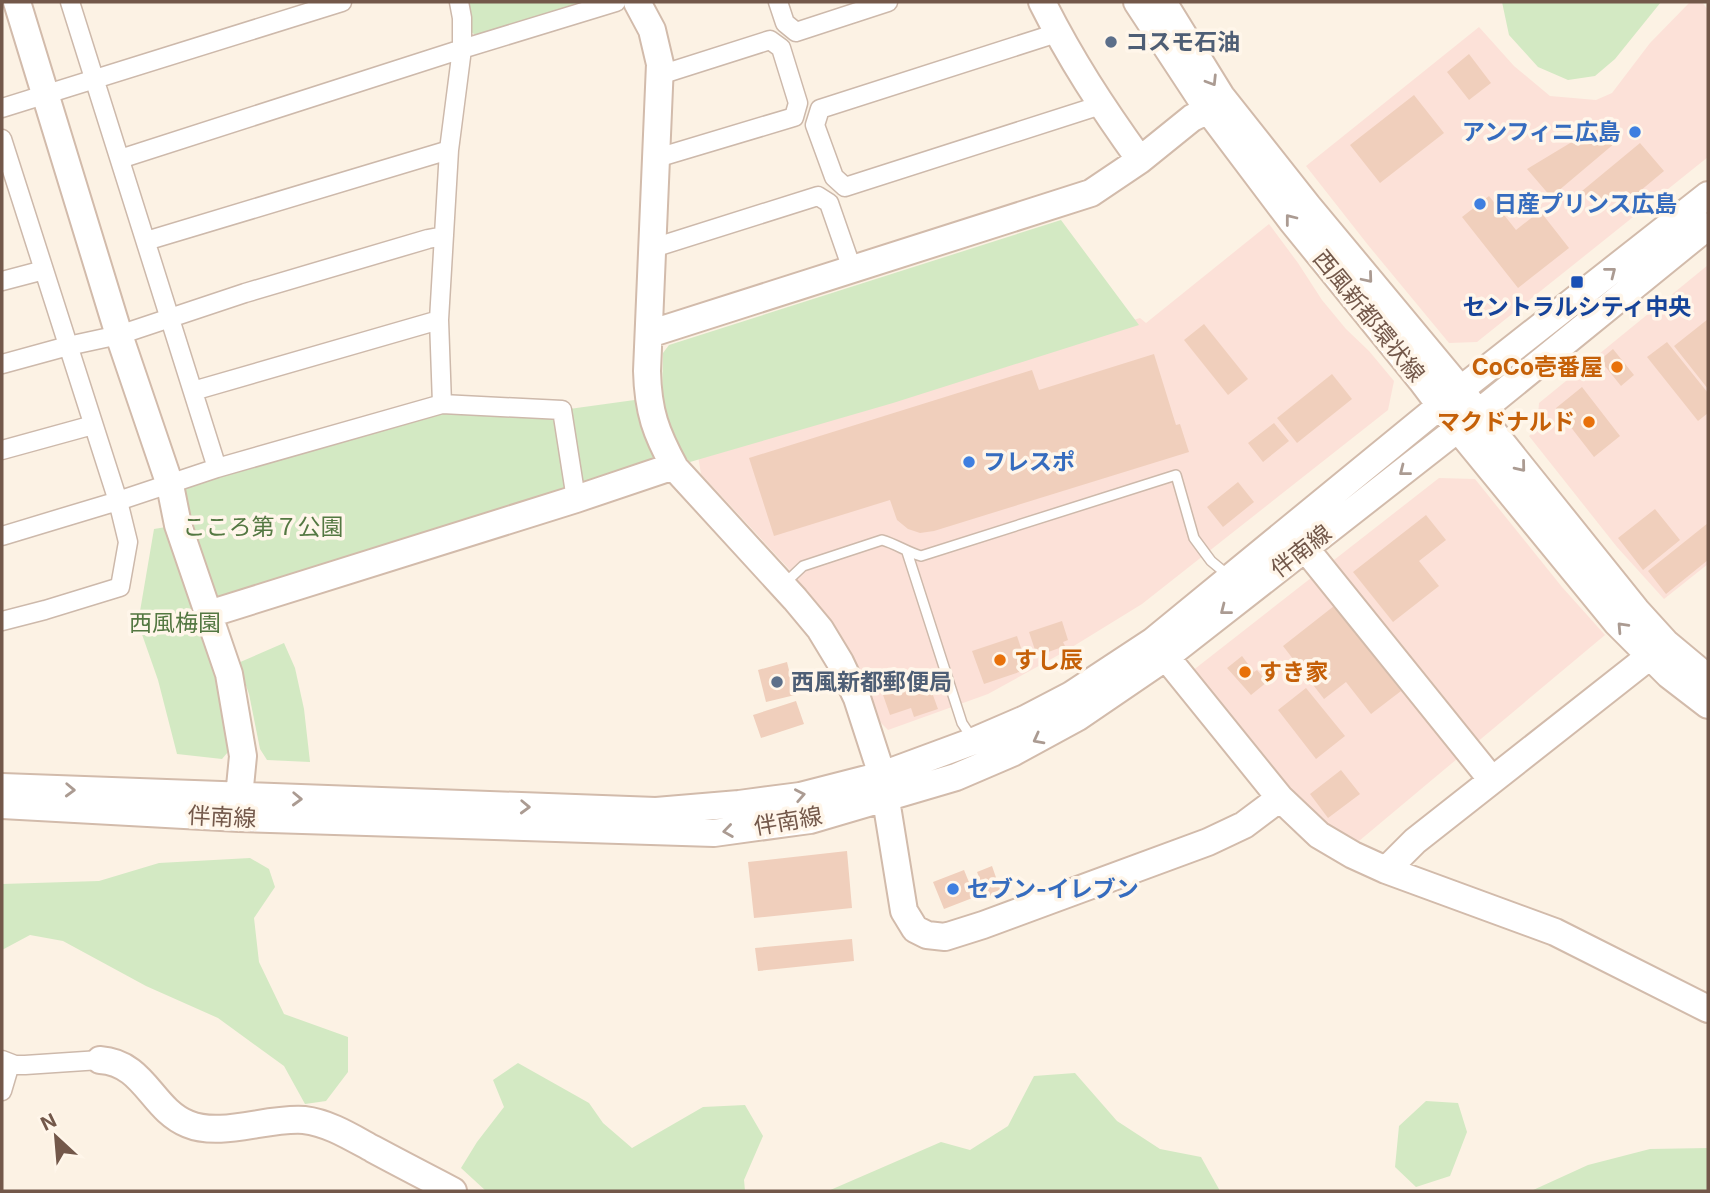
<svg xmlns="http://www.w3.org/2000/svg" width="1710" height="1193" font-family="Inter,'Noto Sans JP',sans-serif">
	<rect width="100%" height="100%" fill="#fcf2e4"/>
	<!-- commercial -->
	<path fill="#fce1d8" d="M1690 2H1702L1708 10V157L1477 342 1449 343 1368 245 1306 166 1479 27 1514 66 1550 96 1596 100 1612 93 1650 43Z
		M1269 224 1298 263 1322 300 1346 329 1369 351 1394 381 1388 410 1142 604 1064 652 988 694 888 730 880 722 856 664 830 621 788 568 701 474 696 444 908 392 1140 318 1146 323Z
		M1708 265V564L1664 599 1617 547 1529 436 1537 429 1539 403Z
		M1439 478 1475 479 1562 587 1605 635 1359 841 1328 831 1302 807 1187 675Z"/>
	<!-- green -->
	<path fill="#d3e9c3" d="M467 2H592L480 39 469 30Z
		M1502 2H1661L1615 59 1595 76 1568 80 1538 67 1509 35Z
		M1061 220 1139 325 893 403 690 462 681 453 669 434 662 396 663 353 669 345Z
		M649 398 674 466 210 614 240 738 222 759 177 754 158 680 138 623 154 529 178 525 170 485 442 404 562 410Z
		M284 643 295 668 304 709 310 762 267 760 260 749 249 694 238 663Z
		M250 858 269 869 275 887 254 918 259 962 284 1014 348 1037V1072L326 1101 305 1104 284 1066 218 1018 146 986 63 941 30 935 2 950V884L99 881 159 863Z
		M518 1063 589 1103 603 1123 632 1148 703 1107 745 1105 763 1136 744 1180 745 1191H486L461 1168 477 1142 504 1107 493 1080Z
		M1075 1073 1117 1121 1160 1149 1201 1157 1220 1191H828L941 1142 970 1150 1008 1126 1034 1076Z
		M1426 1101 1458 1103 1467 1132 1450 1176 1416 1187 1395 1167 1399 1126Z
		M1708 1148V1191H1531L1588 1165 1650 1149Z"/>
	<!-- building -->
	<path fill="#f0cfbc" d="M1469 54 1491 83 1469 100 1447 72Z
		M1414 95 1444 133 1380 183 1350 145Z
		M1600 125 1615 143 1551 197 1527 169Z
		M1640 143 1664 171 1627 202 1619 191 1597 209 1582 191Z
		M1489 196 1516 230 1540 211 1569 248 1518 288 1462 217Z
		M1708 319V389L1674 346Z
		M1204 324 1248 379 1228 395 1184 340Z
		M1667 342 1708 393V413L1698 421 1647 357Z
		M1613 349 1634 375 1621 386 1600 360Z
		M1154 354 1176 425 1180 424 1189 452 934 531 920 533 908 529 897 520 890 500 774 536 749 458 1032 370 1039 390Z
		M1332 374 1352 399 1297 443 1277 418Z
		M1582 387 1620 436 1594 457 1556 408Z
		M1274 423 1289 441 1263 462 1248 443Z
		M1238 482 1254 502 1223 527 1207 507Z
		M1655 509 1680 540 1643 570 1618 538Z
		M1426 515 1446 540 1419 561 1439 586 1393 622 1353 572Z
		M1708 523V560L1666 594 1648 571Z
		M1334 606 1401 691 1371 714 1346 682 1324 699 1283 646Z
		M1062 621 1068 640 1063 642 1065 646 1037 656 1029 632Z
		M1017 636 1028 669 984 684 972 651Z
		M1242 656 1254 672 1257 670 1267 682 1251 695 1227 668Z
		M787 662 795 695 766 702 758 670Z
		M926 676 938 709 914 717 911 708 890 715 882 692Z
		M1306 688 1345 736 1316 759 1278 710Z
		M796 701 804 724 761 738 753 715Z
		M1341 770 1360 794 1328 818 1310 794Z
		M847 851 852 908 754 918 748 862Z
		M992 866 1001 892 987 897 977 872Z
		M964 870 975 897 944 909 933 882Z
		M852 939 854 961 758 971 755 948Z"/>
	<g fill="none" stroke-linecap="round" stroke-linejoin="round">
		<defs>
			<path id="lane" d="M907 552 962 723 972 738
				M784 584 803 566 882 540C896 544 907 552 921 556L1176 475 1194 538 1211 561 1229 576"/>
			<path id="street" d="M70 2 217 468
				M778 2 785 23 796 32 888 2
				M1057 33 820 109 815 125 834 177 845 187 1101 105
				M2 108 342 2
				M2 139 118 501 128 542 120 587 45 610 2 621
				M657 158 794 117 798 103 781 48 770 40 660 75
				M120 159 462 49 616 2
				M146 241 449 150
				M653 248 818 196 829 203 852 269
				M2 281 44 270
				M2 364 68 346 119 335 245 293 428 239 444 236
				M193 391 439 320
				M442 404 439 320 449 150 462 49V18L459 2
				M2 450 93 425
				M2 536 118 501 217 468 442 404 562 410 576 499
				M2 1060 15 1065H25L100 1060
				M2 1091 10 1064"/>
			<path id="secondary" d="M17 2 119 335 170 485 178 525 229 674 243 756 239 797
				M637 2 652 30 660 64 647 371C648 412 656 433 675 468L795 599 820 629 840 662 857 698 882 775 904 911 915 929 927 935 945 937 983 925 1208 842 1244 825 1280 798
				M1042 2C1071 60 1102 107 1140 160
				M1137 2 1208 110 1291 220 1421 380 1458 429 1617 623 1669 675 1708 705
				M1163 2 1221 96 1308 206 1461 390 1478 413 1636 610 1666 643 1708 678
				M649 334 1091 193 1140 160 1192 118 1208 110
				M1305 548 1492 780
				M209 614 576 499 674 466
				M1166 657 1280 798 1319 835 1353 855 1386 870 1555 932 1708 1009
				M2 787 656 811 739 804 800 796 882 775 974 741 1025 719 1071 695 1153 641 1441 405 1708 195
				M2 805 239 818 714 833 810 820 956 777 1012 753 1078 717 1166 657 1478 413 1708 226
				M1386 870 1415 841 1650 656
				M100 1060C145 1063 151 1109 188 1124 221 1138 268 1117 304 1120 329 1123 351 1137 373 1149 399 1163 426 1177 453 1191"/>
		</defs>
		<!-- lane casing -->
		<use href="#lane" stroke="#cdb9ab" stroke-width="12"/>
		<!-- street casing -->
		<use href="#street" stroke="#cdb9ab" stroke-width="21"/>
		<!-- secondary casing -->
		<use href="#secondary" stroke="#d2bbab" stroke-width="30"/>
		<!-- lane -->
		<use href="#lane" stroke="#fff" stroke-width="9"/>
		<!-- street -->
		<use href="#street" stroke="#fff" stroke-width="18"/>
		<!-- secondary -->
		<use href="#secondary" stroke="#fff" stroke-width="26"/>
	</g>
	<!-- one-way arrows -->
	<defs><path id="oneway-chevron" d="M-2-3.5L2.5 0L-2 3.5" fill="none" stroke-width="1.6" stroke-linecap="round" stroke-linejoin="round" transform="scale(1.75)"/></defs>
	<g stroke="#ab9b92">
		<use href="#oneway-chevron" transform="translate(1212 81) rotate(58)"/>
		<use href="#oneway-chevron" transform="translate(1290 219) rotate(-128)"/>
		<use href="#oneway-chevron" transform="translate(1611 272) rotate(-38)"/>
		<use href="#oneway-chevron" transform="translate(1368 278) rotate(50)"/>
		<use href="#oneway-chevron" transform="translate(1521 467) rotate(51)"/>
		<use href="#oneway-chevron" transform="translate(1404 471) rotate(142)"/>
		<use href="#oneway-chevron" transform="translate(1225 610) rotate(142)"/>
		<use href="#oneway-chevron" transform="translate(1622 627) rotate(-133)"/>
		<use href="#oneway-chevron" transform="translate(1038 739) rotate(152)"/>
		<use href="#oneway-chevron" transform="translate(70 790) rotate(2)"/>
		<use href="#oneway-chevron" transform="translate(800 795) rotate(-11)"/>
		<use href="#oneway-chevron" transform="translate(297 799) rotate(2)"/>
		<use href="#oneway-chevron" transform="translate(525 807) rotate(2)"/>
		<use href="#oneway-chevron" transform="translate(728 831) rotate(172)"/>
	</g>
	<!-- markers -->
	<g fill="#5c6f8a" stroke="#fff6ea" stroke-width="2.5">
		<circle cx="1111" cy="42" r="7"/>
		<circle cx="777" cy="682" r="7"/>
	</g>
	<g fill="#3f7fe0" stroke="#fff6ea" stroke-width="2.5">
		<circle cx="1635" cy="132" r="7"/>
		<circle cx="1480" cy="204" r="7"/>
		<circle cx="969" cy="462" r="7"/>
		<circle cx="953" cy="889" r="7"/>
	</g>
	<rect fill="#1a4fb4" stroke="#fff6ea" stroke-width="2.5" x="1570" y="275" width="14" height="14" rx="3.5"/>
	<g fill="#e8710a" stroke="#fff6ea" stroke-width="2.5">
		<circle cx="1617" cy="367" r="7"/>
		<circle cx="1589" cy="422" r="7"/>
		<circle cx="1000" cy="660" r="7"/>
		<circle cx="1245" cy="672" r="7"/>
	</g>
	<g text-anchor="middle" stroke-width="7" stroke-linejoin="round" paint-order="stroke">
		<!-- service labels -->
		<g font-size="23" font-weight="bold" fill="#4e5e75" stroke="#fff6ea" text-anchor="start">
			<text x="1125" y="50">コスモ石油</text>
			<text x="791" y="690">西風新都郵便局</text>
		</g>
		<!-- shop labels -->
		<g font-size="23" font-weight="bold" fill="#366cbe" stroke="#fff6ea" text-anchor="start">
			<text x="1621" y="140" text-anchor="end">アンフィニ広島</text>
			<text x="1494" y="212">日産プリンス広島</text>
			<text x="983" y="470">フレスポ</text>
			<text x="967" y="897">セブン-イレブン</text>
		</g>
		<!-- transit labels -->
		<g font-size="23" font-weight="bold" fill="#164399" stroke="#fff6ea">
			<text x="1577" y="315">セントラルシティ中央</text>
		</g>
		<!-- street labels -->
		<g font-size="23" fill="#73584a" stroke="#fff6ea">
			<text transform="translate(1369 316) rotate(51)" y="8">西風新都環状線</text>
			<text transform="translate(1301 551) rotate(-38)" y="8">伴南線</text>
			<text transform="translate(222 817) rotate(3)" y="8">伴南線</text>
			<text transform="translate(788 821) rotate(-10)" y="8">伴南線</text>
		</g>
		<!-- food labels -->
		<g font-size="23" font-weight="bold" fill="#c56008" stroke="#fff6ea" text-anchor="end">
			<text x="1603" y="375">CoCo壱番屋</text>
			<text x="1575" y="430">マクドナルド</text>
			<text x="1014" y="668" text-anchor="start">すし辰</text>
			<text x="1259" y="680" text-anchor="start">すき家</text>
		</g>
		<!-- park labels -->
		<g font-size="23" fill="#547842" stroke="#fff6ea">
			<text x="263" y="535">こころ第７公園</text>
			<text x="175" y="631">西風梅園</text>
		</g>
	</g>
	<!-- border -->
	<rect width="1710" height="1193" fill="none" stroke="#73584a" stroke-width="7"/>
	<!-- north arrow -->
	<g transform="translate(56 1137) rotate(334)" stroke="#fff6ea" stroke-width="5" paint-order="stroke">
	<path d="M0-5L12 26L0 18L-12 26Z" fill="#73584a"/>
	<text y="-10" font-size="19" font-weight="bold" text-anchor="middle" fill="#73584a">N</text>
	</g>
</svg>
